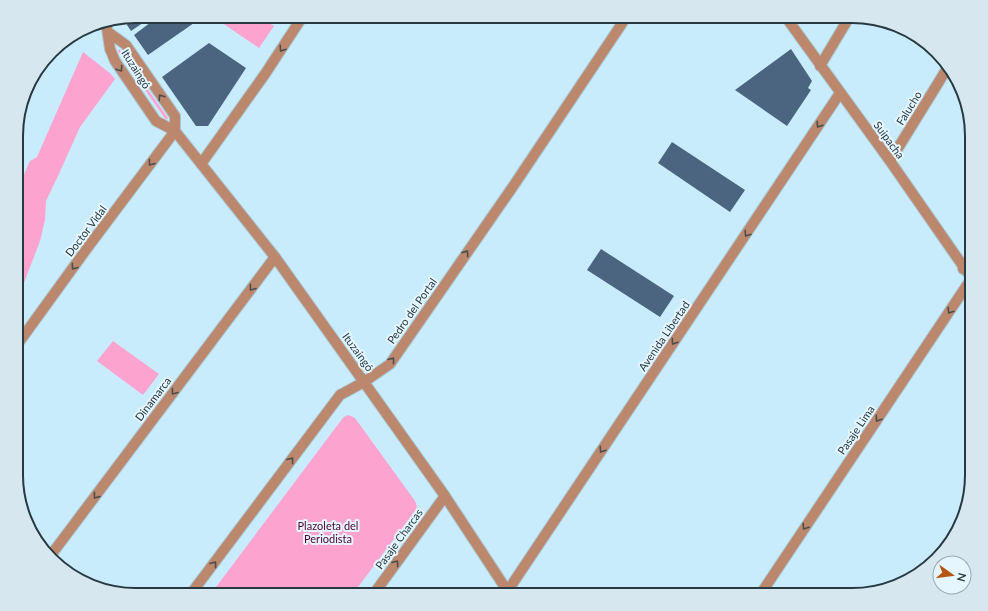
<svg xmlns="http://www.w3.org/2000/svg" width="988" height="611" font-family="Lato,sans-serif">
	<rect width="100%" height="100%" fill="#c9ecfd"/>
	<!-- green -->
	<path fill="#fda3d0" d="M212 16H259L274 26 259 48Z
		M119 49 168 118 166 120 118 51Z
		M83 52 111 74 115 79 80 127 58 176 46 201 45 220 40 241 17 301V190L30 161 37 157Z
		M113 341 159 374 143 395 97 361Z
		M347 415 351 416 355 418 415 501 417 506 415 511 352 595H210L336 427 343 418Z"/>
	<!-- building -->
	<path fill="#4b6580" d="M136 16H153L131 31 127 25 130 17Z
		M159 16H204L148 55 134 35Z
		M264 16H279L274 23Z
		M209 43 246 68 208 126H196L162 77Z
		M791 49 812 81 808 88 811 90 787 126 735 90Z
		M672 142 745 190 730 212 658 163Z
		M601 249 674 296 660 317 587 270Z"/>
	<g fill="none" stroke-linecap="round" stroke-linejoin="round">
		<defs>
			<path id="minor" d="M785 16 890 161 972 279
				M106 22 110 49 115 61 156 121 175 131 275 257 445 496 510 595
				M108 32 126 45 175 116V131
				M820 66 850 16
				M890 161 948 67
				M201 164 265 74 303 16
				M963 269 972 254
				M17 345 88 247 175 131
				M51 555 275 257
				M507 592 840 93
				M190 595 340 395 364 382 390 364 514 185 627 16
				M373 595 445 496
				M760 595 971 279"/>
			<path id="highway" d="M27 88 30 81"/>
		</defs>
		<!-- minor casing -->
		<use href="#minor" stroke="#a9c8d7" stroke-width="12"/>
		<!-- highway casing -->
		<use href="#highway" stroke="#a9c8d7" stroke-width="14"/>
		<!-- minor -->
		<use href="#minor" stroke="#bc886d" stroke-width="10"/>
		<!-- highway -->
		<use href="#highway" stroke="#652900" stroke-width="12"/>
	</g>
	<!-- one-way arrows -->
	<defs><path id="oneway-chevron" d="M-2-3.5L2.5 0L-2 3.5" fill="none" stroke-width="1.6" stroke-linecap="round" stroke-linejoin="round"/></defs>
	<g stroke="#4d4d4c">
		<use href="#oneway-chevron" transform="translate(282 49) rotate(124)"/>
		<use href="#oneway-chevron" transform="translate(120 69) rotate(56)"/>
		<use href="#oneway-chevron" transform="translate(161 97) rotate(-124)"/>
		<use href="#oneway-chevron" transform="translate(819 125) rotate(124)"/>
		<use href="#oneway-chevron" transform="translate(151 163) rotate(127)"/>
		<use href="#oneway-chevron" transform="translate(747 234) rotate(124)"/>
		<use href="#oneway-chevron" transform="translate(466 253) rotate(-55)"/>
		<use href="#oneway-chevron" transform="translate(74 267) rotate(126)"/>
		<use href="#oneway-chevron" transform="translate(252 288) rotate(127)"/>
		<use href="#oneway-chevron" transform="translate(950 311) rotate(124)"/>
		<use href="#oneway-chevron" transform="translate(674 342) rotate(124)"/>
		<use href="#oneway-chevron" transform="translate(392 360) rotate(-52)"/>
		<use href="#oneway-chevron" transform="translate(174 392) rotate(127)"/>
		<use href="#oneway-chevron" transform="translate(878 419) rotate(124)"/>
		<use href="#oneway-chevron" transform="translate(602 450) rotate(124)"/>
		<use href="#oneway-chevron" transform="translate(291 460) rotate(-53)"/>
		<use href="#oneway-chevron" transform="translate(96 496) rotate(127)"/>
		<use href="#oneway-chevron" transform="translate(805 527) rotate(124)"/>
		<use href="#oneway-chevron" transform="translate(396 563) rotate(-54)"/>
		<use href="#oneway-chevron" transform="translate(214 564) rotate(-53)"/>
	</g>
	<g text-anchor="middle" stroke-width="4" stroke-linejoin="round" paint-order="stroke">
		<!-- street labels -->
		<g font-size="11" fill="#283941" stroke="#e5f6ff">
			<text transform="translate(136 69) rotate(58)" y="4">Ituzaingó</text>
			<text transform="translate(909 108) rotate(-58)" y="4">Falucho</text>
			<text transform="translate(889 140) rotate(54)" y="4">Suipacha</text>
			<text transform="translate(86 231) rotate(-53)" y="4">Doctor Vidal</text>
			<text transform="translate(412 311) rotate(-55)" y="4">Pedro del Portal</text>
			<text transform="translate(664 336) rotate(-56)" y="4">Avenida Libertad</text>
			<text transform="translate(358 352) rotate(54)" y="4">Ituzaingó</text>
			<text transform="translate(153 399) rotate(-53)" y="4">Dinamarca</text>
			<text transform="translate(856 430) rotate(-56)" y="4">Pasaje Lima</text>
			<text transform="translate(399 539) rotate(-54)" y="4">Pasaje Charcas</text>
		</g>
		<!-- park labels -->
		<g font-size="11" fill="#510335" stroke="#e5f6ff">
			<text x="328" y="530">Plazoleta del<tspan x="328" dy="13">Periodista</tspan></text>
		</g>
	</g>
	<!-- crop -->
	<path d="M0 0H988V611H0ZM136 23H852A113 113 0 0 1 965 136V475A113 113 0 0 1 852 588H136A113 113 0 0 1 23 475V136A113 113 0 0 1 136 23Z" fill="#d6e7f0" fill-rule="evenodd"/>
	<path fill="none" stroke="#283941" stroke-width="2" d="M136 23H852A113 113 0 0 1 965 136V475A113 113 0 0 1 852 588H136A113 113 0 0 1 23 475V136A113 113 0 0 1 136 23Z"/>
	<!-- north arrow -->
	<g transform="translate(952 575) rotate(104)"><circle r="19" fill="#e5f6ff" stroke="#99aab3"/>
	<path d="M0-3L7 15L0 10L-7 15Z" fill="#b55511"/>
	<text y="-6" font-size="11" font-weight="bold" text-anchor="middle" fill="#283941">N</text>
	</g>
</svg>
